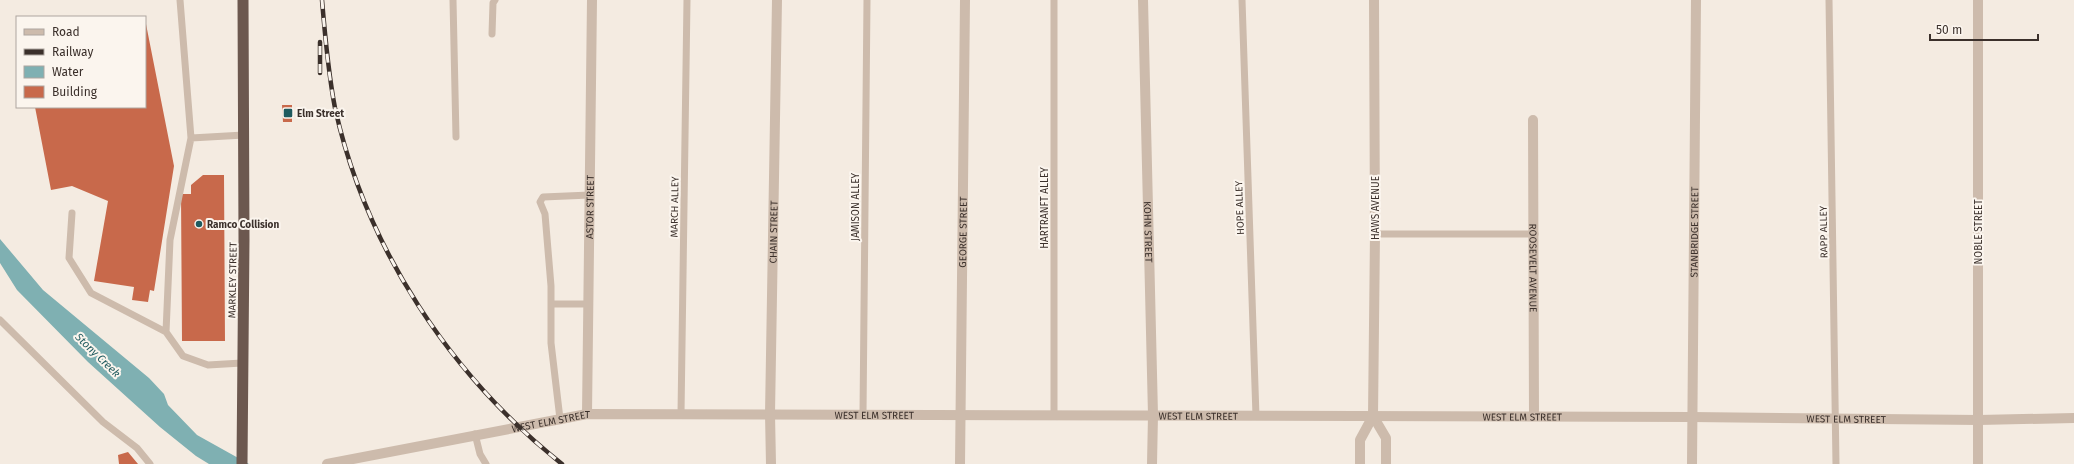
<svg xmlns="http://www.w3.org/2000/svg" width="2074" height="464" font-family="'Fira Sans',sans-serif">
	<rect width="100%" height="100%" fill="#f4ebe1"/>
	<!-- water -->
	<path fill="#7fb0b2" d="M0 239 43 290 149 378 164 394 168 405 197 435 249 464H209L196 456 160 427 88 362 17 290 0 263Z"/>
	<!-- building -->
	<path fill="#c8694b" d="M146 24 174 166 154 291 150 290 148 302 132 300 134 287 94 281 108 201 72 186 51 190 35 107H145Z
		M282 105H292V122H283Z
		M203 175H224L225 341H182L181 194H191V185Z
		M128 452 138 464H119L118 455Z"/>
	<g fill="none" stroke-linecap="round" stroke-linejoin="round">
		<!-- service -->
		<path stroke="#cdbbac" stroke-width="7" d="M180 0 191 138 170 240 166 332 183 356 208 365 242 363
			M453 0 456 137
			M1242 0 1256 416
			M1829 0 1836 464
			M492 34 493 3 495 0
			M191 138 244 135
			M72 213 69 258 91 293 166 332
			M1375 234H1535
			M551 304H589
			M0 320 103 422 137 448 150 464
			M681 414 687 0
			M863 415 867 0
			M1054 415V0
			M560 419 551 343V286L545 214 540 202 543 197 590 195
			M475 434 480 454 486 464"/>
		<!-- minor -->
		<g stroke="#cdbbac" stroke-width="10">
			<path id="s1" d="M1143 0 1153 415 1152 464"/>
			<path d="M1978 0V464"/>
			<path id="s2" d="M1533 120 1534 416"/>
			<path id="s3" d="M587 414 592 0"/>
			<path d="M1373 416 1386 438V464"/>
			<path id="s4" d="M327 464 587 414 1692 417 1979 420 2074 418"/>
			<path id="s5" d="M771 464 770 414 777 0"/>
			<path id="s6" d="M960 464 965 0"/>
			<path d="M1360 464V440L1373 416 1375 234 1374 0"/>
			<path id="s7" d="M1692 464 1696 0"/>
		</g>
		<!-- trunk -->
		<path stroke="#6c584f" stroke-width="11" d="M242 464 244 239 243 0"/>
		<defs>
			<path id="rail" d="M322 0C325 36 328 72 335 108 366 248 450 375 562 464
				M320 73V42"/>
		</defs>
		<!-- rail casing -->
		<use href="#rail" stroke="#3b302b" stroke-width="4.5"/>
		<!-- rail -->
		<use href="#rail" stroke="#fbf5ee" stroke-width="3" stroke-dasharray="9" stroke-linecap="butt"/>
	</g>
	<!-- markers -->
	<g fill="#1f5a5e" stroke="#fbf5ee" stroke-width="1.5">
		<rect x="283" y="108" width="10" height="10" rx="2"/>
		<circle cx="199" cy="224" r="4"/>
	</g>
	<g text-anchor="middle" stroke-width="4" stroke-linejoin="round" paint-order="stroke">
		<!-- poi labels -->
		<g font-size="10" font-weight="bold" fill="#3b302b" stroke="#fbf5ee" text-anchor="start">
			<text x="297" y="117">Elm Street</text>
			<text x="207" y="228">Ramco Collision</text>
		</g>
		<!-- street labels -->
		<g font-size="10" fill="#3b302b" stroke="#fbf5ee">
			<text dy="4" stroke="none"><textPath href="#s3" startOffset="207">ASTOR STREET</textPath></text>
			<text transform="translate(674 207) rotate(-89)" y="4">MARCH ALLEY</text>
			<text transform="translate(855 207) rotate(-90)" y="4">JAMISON ALLEY</text>
			<text transform="translate(1044 208) rotate(-90)" y="4">HARTRANFT ALLEY</text>
			<text transform="translate(1239 208) rotate(-92)" y="4">HOPE ALLEY</text>
			<text transform="translate(1375 208) rotate(-90)" y="4">HAWS AVENUE</text>
			<text dy="4" stroke="none"><textPath href="#s5" startOffset="232">CHAIN STREET</textPath></text>
			<text dy="4" stroke="none"><textPath href="#s6" startOffset="232">GEORGE STREET</textPath></text>
			<text dy="4" stroke="none"><textPath href="#s1" startOffset="232">KOHN STREET</textPath></text>
			<text dy="4" stroke="none"><textPath href="#s7" startOffset="232">STANBRIDGE STREET</textPath></text>
			<text transform="translate(1823 232) rotate(-91)" y="4">RAPP ALLEY</text>
			<text transform="translate(1978 232) rotate(-90)" y="4">NOBLE STREET</text>
			<text dy="4" stroke="none"><textPath href="#s2" startOffset="148">ROOSEVELT AVENUE</textPath></text>
			<text transform="translate(232 280) rotate(-89)" y="4">MARKLEY STREET</text>
			<text dy="4" stroke="none"><textPath href="#s4" startOffset="552">WEST ELM STREET</textPath></text>
			<text dy="4" stroke="none"><textPath href="#s4" startOffset="876">WEST ELM STREET</textPath></text>
			<text dy="4" stroke="none"><textPath href="#s4" startOffset="1200">WEST ELM STREET</textPath></text>
			<text dy="4" stroke="none"><textPath href="#s4" startOffset="1524">WEST ELM STREET</textPath></text>
			<text dy="4" stroke="none"><textPath href="#s4" startOffset="228">WEST ELM STREET</textPath></text>
		</g>
		<!-- water labels -->
		<g font-size="11" font-style="italic" fill="#1f5a5e" stroke="#fbf5ee">
			<text transform="translate(98 355) rotate(44)" y="4">Stony Creek</text>
		</g>
	</g>
	<!-- legend -->
	<rect x="16" y="16" width="130" height="92" fill="#fbf5ee" stroke="#aea6a0"/>
	<rect x="24" y="29" width="20" height="6" fill="#cdbbac" stroke="#aea6a0"/>
	<text x="52" y="36" font-size="12" fill="#3b302b">Road</text>
	<rect x="24" y="49" width="20" height="6" fill="#3b302b" stroke="#aea6a0"/>
	<text x="52" y="56" font-size="12" fill="#3b302b">Railway</text>
	<rect x="24" y="66" width="20" height="12" fill="#7fb0b2" stroke="#aea6a0"/>
	<text x="52" y="76" font-size="12" fill="#3b302b">Water</text>
	<rect x="24" y="86" width="20" height="12" fill="#c8694b" stroke="#aea6a0"/>
	<text x="52" y="96" font-size="12" fill="#3b302b">Building</text>
	<!-- scale -->
	<path d="M1930 34v6h108v-6" fill="none" stroke="#3b302b" stroke-width="2"/>
	<text x="1936" y="34" font-size="12" fill="#3b302b" stroke="#fbf5ee" stroke-width="3" paint-order="stroke">50 m</text>
</svg>
